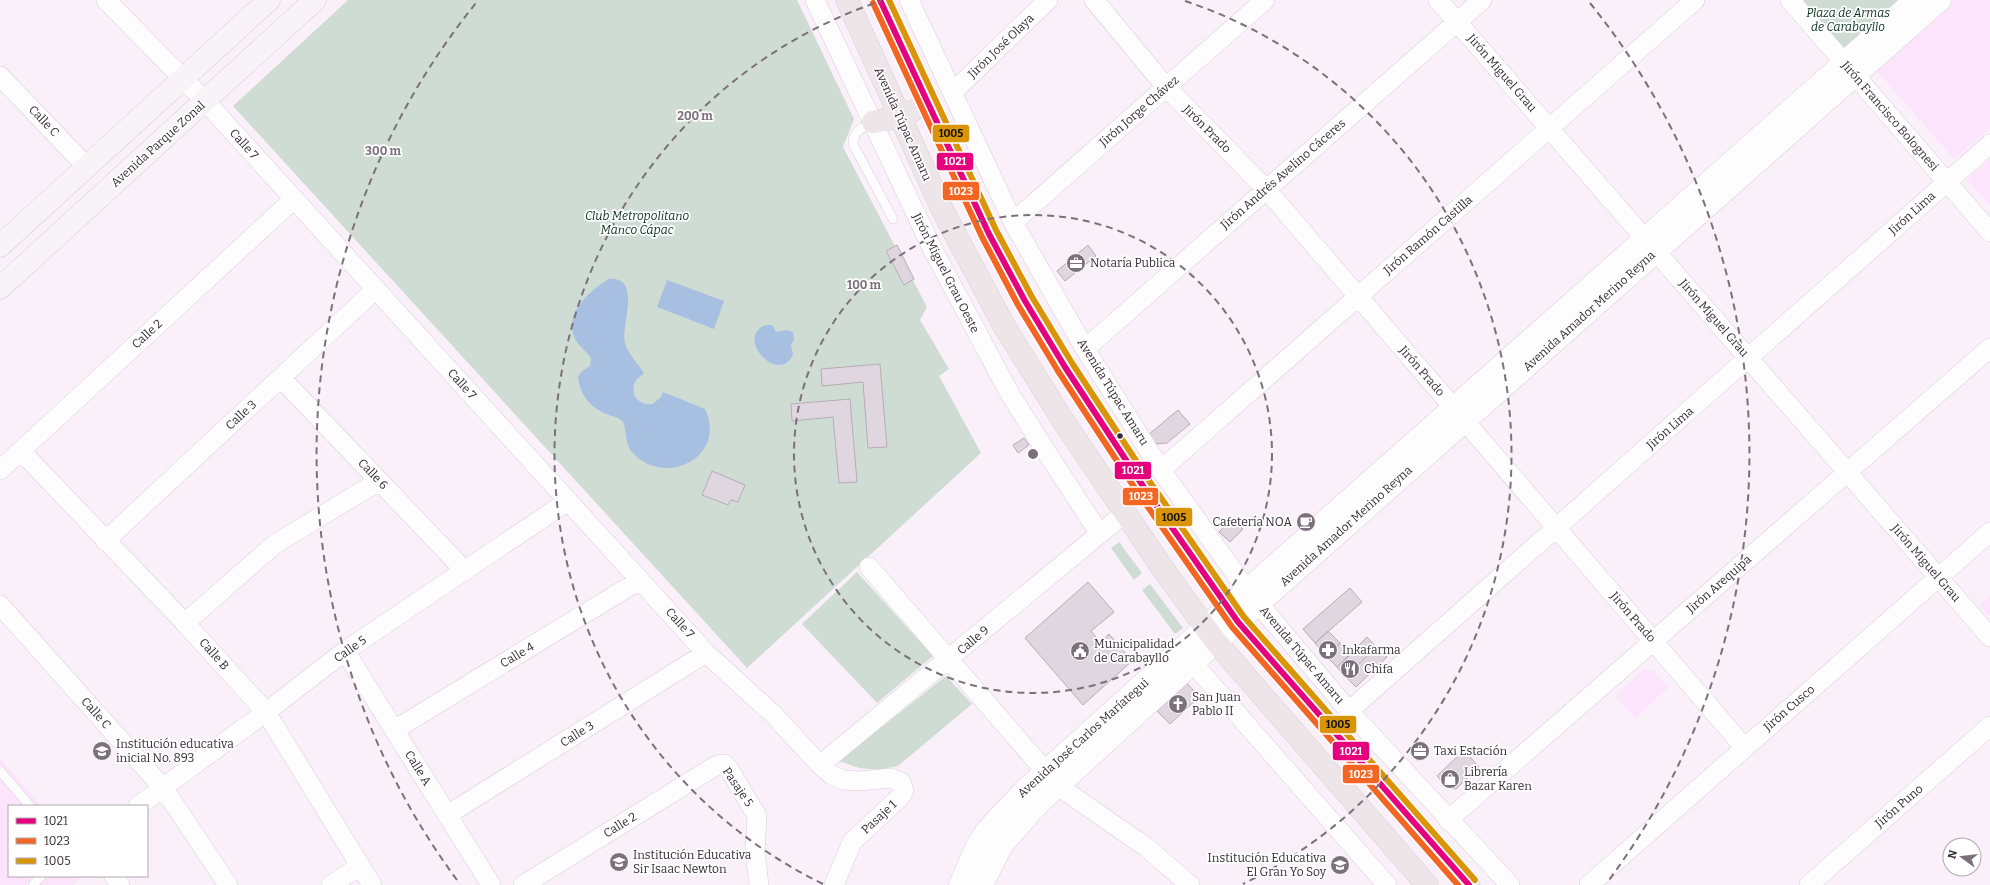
<svg xmlns="http://www.w3.org/2000/svg" width="1990" height="885" font-family="Bitter,serif">
	<rect width="100%" height="100%" fill="#faf0fa"/>
	<!-- built -->
	<path fill="#fce4fc" d="M1955 0H1990V128L1954 159 1876 70Z
		M1990 159V206L1967 179Z
		M1990 595V617L1979 605Z
		M1643 669 1653 671 1669 687 1635 718 1615 696Z
		M0 758 41 806H9V876H80L73 885H0Z"/>
	<!-- green -->
	<path fill="#cfdcd4" d="M348 0H797L854 119 843 147 927 307 920 320 949 369 939 376 981 453 747 668 233 106Z
		M1803 0H1901L1845 50Z
		M1119 542 1142 573 1134 580 1111 548Z
		M857 572 933 656 877 703 802 624Z
		M1150 584 1183 628 1175 634 1142 590Z
		M946 676 972 704 898 766 878 770 859 768 839 761Z"/>
	<!-- water -->
	<path fill="#a7bfe0" d="M609 279C643 276 620 327 625 343 629 356 638 363 644 374 626 382 632 407 653 404L661 397 663 392 705 409C728 458 663 489 631 451 625 443 627 431 623 422 618 417 615 417 609 415 591 408 580 396 578 377L581 372 590 366 591 358C586 351 579 346 575 339 563 314 590 290 609 279Z
		M667 280 724 301 714 329 657 307Z
		M766 325H772L776 332 787 330 793 332 794 339 791 345 793 355C777 386 734 336 766 325Z"/>
	<!-- building -->
	<path fill="#e0d6e0" stroke="#b6acb6" d="M897 245 914 279 904 285 886 251Z
		M1088 245 1096 256 1065 281 1057 271Z
		M880 364 887 447 868 448 863 382 822 386 821 369Z
		M850 399 857 482 839 483 833 417 792 421 791 404Z
		M1178 410 1190 424 1167 443 1155 444 1148 435Z
		M1024 438 1029 445 1018 453 1013 445Z
		M712 471 745 485 738 502 731 500 728 505 702 495Z
		M1232 518 1243 529 1230 542 1219 532Z
		M1088 582 1114 612 1091 631 1100 642 1109 634 1132 661 1083 705 1025 638Z
		M1350 588 1362 602 1315 643 1303 629Z
		M1328 631 1340 643 1327 657 1315 643Z
		M1367 637 1376 647 1346 677 1337 667Z
		M1340 643 1351 654 1337 667 1327 657Z
		M1376 647 1387 657 1356 687 1346 677Z
		M1187 683 1199 697 1170 724 1157 711Z
		M1422 741 1430 749 1418 761 1410 753Z
		M1464 750 1479 767 1456 789 1447 787 1437 776Z"/>
	<g fill="none" stroke-linecap="round" stroke-linejoin="round">
		<defs>
			<path id="service" d="M873 122C862 128 853 131 853 144L893 219
				M0 771 30 806
				M33 885 41 876"/>
			<path id="minor" d="M106 0 205 101 706 653 773 714 820 765 832 775 843 780 860 781 890 778 901 782 904 790 901 796 852 842 834 885
				M815 0 932 248 1010 394 1049 456 1100 534
				M909 0 1013 222 1085 349 1161 470 1247 590 1349 711 1510 885
				M1094 0 1166 87 1266 189 1744 747
				M1438 0 1990 637
				M1790 0 1990 232
				M0 76 87 167
				M953 92 1048 0
				M1013 222 1265 0
				M1085 349 1482 0
				M281 378 465 571
				M21 451 185 623 266 712 372 885
				M0 470 294 199
				M1161 470 1695 0
				M105 541 376 289
				M869 567 1058 786 1146 847 1190 885
				M0 605 164 789 228 885
				M185 623 275 544 379 481
				M345 651 491 885
				M1184 653 1387 885
				M1349 711 1990 144
				M394 730 640 580
				M820 765 1125 513
				M138 806 266 712 345 651 568 501
				M447 815 706 653
				M1448 820 1990 348
				M114 876 120 885
				M331 885 360 866
				M523 885 717 765 724 764 729 769 757 816 755 852 759 885
				M1589 885 1990 532
				M1809 885 1990 726"/>
			<path id="tertiary" d="M960 885 977 846 987 830 1024 791 1247 590 1915 0
				M982 885 1002 845 1039 803 1238 622 1940 0"/>
			<path id="secondary" d="M0 246 269 0
				M0 288 315 0"/>
			<path id="trunk" d="M847 0 943 211 1003 324 1062 419 1163 569 1216 642 1427 885
				M880 0 989 234 1025 301 1065 367 1143 486 1238 622 1469 885
				M873 122 900 117 912 111"/>
		</defs>
		<!-- service casing -->
		<use href="#service" stroke="#d7cdd7" stroke-width="10"/>
		<!-- minor casing -->
		<use href="#minor" stroke="#d7cdd7" stroke-width="20"/>
		<!-- tertiary casing -->
		<use href="#tertiary" stroke="#d7cdd7" stroke-width="23"/>
		<!-- secondary casing -->
		<use href="#secondary" stroke="#d7cdd7" stroke-width="23"/>
		<!-- trunk casing -->
		<use href="#trunk" stroke="#d5cfd5" stroke-width="23"/>
		<!-- service -->
		<use href="#service" stroke="#fefdfe" stroke-width="9"/>
		<!-- minor -->
		<use href="#minor" stroke="#fefdfe" stroke-width="19"/>
		<!-- tertiary -->
		<use href="#tertiary" stroke="#fefdfe" stroke-width="22"/>
		<!-- secondary -->
		<use href="#secondary" stroke="#f8f3f6" stroke-width="22"/>
		<!-- trunk -->
		<use href="#trunk" stroke="#eee5e8" stroke-width="22"/>
		<defs>
			<path id="bus-1" d="M880 0 989 234 1025 301 1065 367 1143 486 1238 622 1469 885"/>
			<path id="bus-2" d="M873 3 982 237 1018 305 1058 371 1136 490 1232 627 1458 885"/>
			<path id="bus-3" d="M889 0 996 230 1032 297 1072 363 1150 482 1244 617 1475 880"/>
		</defs>
		<!-- bus-1 casing -->
		<use href="#bus-1" stroke="#fff" stroke-width="9"/>
		<!-- bus-2 casing -->
		<use href="#bus-2" stroke="#fff" stroke-width="9"/>
		<!-- bus-3 casing -->
		<use href="#bus-3" stroke="#fff" stroke-width="9"/>
		<!-- bus-1 -->
		<use href="#bus-1" stroke="#e5007d" stroke-width="6"/>
		<!-- bus-2 -->
		<use href="#bus-2" stroke="#f26522" stroke-width="6"/>
		<!-- bus-3 -->
		<use href="#bus-3" stroke="#da9408" stroke-width="6"/>
	</g>
	<!-- distance rings -->
	<g fill="none" stroke="#7b707b" stroke-width="2" stroke-dasharray="7 5">
		<circle cx="1033" cy="454" r="239"/>
		<path d="M823 884A478 478 0 0 1 881 1M1185 1A478 478 0 0 1 1243 884"/>
		<path d="M457 880A717 717 0 0 1 476 3M1590 3A717 717 0 0 1 1609 880"/>
	</g>
	<!-- icons -->
	<defs>
		<symbol id="office-disc" viewBox="-11 -11 22 22"><circle r="9.5" fill="#7b707b" stroke="#fff"/><path d="M-6-3h4V-5.5h4V-3h4V5H-6ZM-1-4.5V-3h2v-1.5ZM-6 0V1H6V0Z" fill="#fff"/></symbol>
		<symbol id="cafe-disc" viewBox="-11 -11 22 22"><circle r="9.5" fill="#7b707b" stroke="#fff"/><path d="M-5.5-4.5H6V0H3Q3 3.5 0 3.5H-2.5Q-5.5 3.5-5.5 0ZM3-3.2v2h1.7v-2ZM-6 4.5H4V6H-6Z" fill="#fff"/></symbol>
		<symbol id="pharmacy-disc" viewBox="-11 -11 22 22"><circle r="9.5" fill="#7b707b" stroke="#fff"/><path d="M-2-6h4v4h4v4h-4v4h-4v-4h-4v-4h4Z" fill="#fff"/></symbol>
		<symbol id="civic-disc" viewBox="-11 -11 22 22"><circle r="9.5" fill="#7b707b" stroke="#fff"/><path d="M-.6-6.5H3V-4.5H.6V-3L4-1V1h2V6H-6V1h2V-1L-.6-3ZM-1.2 2.5V6h2.4V2.5Z" fill="#fff"/></symbol>
		<symbol id="restaurant-disc" viewBox="-11 -11 22 22"><circle r="9.5" fill="#7b707b" stroke="#fff"/><path d="M-5-6h1v4h1v-4h1v4h1v-4h1v5L-1.5 .5V6h-2V.5L-5-1ZM5-6V6H3V1.5H1.5Q1.5-4 5-6Z" fill="#fff"/></symbol>
		<symbol id="church-disc" viewBox="-11 -11 22 22"><circle r="9.5" fill="#7b707b" stroke="#fff"/><path d="M-1.2-6h2.4v3.5h3.3v2.4h-3.3V6h-2.4V-.1h-3.3v-2.4h3.3Z" fill="#fff"/></symbol>
		<symbol id="school-disc" viewBox="-11 -11 22 22"><circle r="9.5" fill="#7b707b" stroke="#fff"/><path d="M0-5L7-2L0 1L-7-2ZM-4 1L0 2.5L4 1V4Q0 6-4 4Z" fill="#fff"/></symbol>
		<symbol id="shop-disc" viewBox="-11 -11 22 22"><circle r="9.5" fill="#7b707b" stroke="#fff"/><path d="M-5-2.5h2.3a2.7 3.5 0 0 1 5.4 0H5L5.5 6h-11ZM-1.5-2.5h3a1.5 2.3 0 0 0-3 0Z" fill="#fff"/></symbol>
	</defs>
	<g fill-rule="evenodd">
		<use href="#office-disc" x="1065" y="252" width="22" height="22"/>
		<use href="#cafe-disc" x="1295" y="511" width="22" height="22"/>
		<use href="#pharmacy-disc" x="1317" y="639" width="22" height="22"/>
		<use href="#civic-disc" x="1069" y="640" width="22" height="22"/>
		<use href="#restaurant-disc" x="1339" y="658" width="22" height="22"/>
		<use href="#church-disc" x="1167" y="693" width="22" height="22"/>
		<use href="#school-disc" x="91" y="740" width="22" height="22"/>
		<use href="#office-disc" x="1409" y="740" width="22" height="22"/>
		<use href="#shop-disc" x="1439" y="768" width="22" height="22"/>
		<use href="#school-disc" x="608" y="851" width="22" height="22"/>
		<use href="#school-disc" x="1329" y="854" width="22" height="22"/>
	</g>
	<!-- markers -->
	<circle fill="#362b36" stroke="#fff" stroke-width="1.5" cx="1120" cy="436" r="3.5"/>
	<g text-anchor="middle" stroke-width="3.5" stroke-linejoin="round" paint-order="stroke">
		<!-- park labels -->
		<g font-size="12" font-style="italic" fill="#08321a" stroke="#fff">
			<text x="1848" y="17">Plaza de Armas<tspan x="1848" dy="14">de Carabayllo</tspan></text>
			<text x="637" y="220">Club Metropolitano<tspan x="637" dy="14">Manco Cápac</tspan></text>
		</g>
		<!-- street labels -->
		<g font-size="12" fill="#362b36" stroke="#fff">
			<text transform="translate(1001 46) rotate(-44)" y="4">Jirón José Olaya</text>
			<text transform="translate(1502 73) rotate(49)" y="4">Jirón Miguel Grau</text>
			<text transform="translate(1139 111) rotate(-41)" y="4">Jirón Jorge Chávez</text>
			<text transform="translate(1890 116) rotate(49)" y="4">Jirón Francisco Bolognesi</text>
			<text transform="translate(44 121) rotate(46)" y="4">Calle C</text>
			<text transform="translate(903 124) rotate(66)" y="4">Avenida Túpac Amaru</text>
			<text transform="translate(1207 129) rotate(45)" y="4">Jirón Prado</text>
			<text transform="translate(158 144) rotate(-42)" y="4">Avenida Parque Zonal</text>
			<text transform="translate(244 144) rotate(48)" y="4">Calle 7</text>
			<text transform="translate(1283 174) rotate(-41)" y="4">Jirón Andrés Avelino Cáceres</text>
			<text transform="translate(1912 213) rotate(-42)" y="4">Jirón Lima</text>
			<text transform="translate(1428 235) rotate(-41)" y="4">Jirón Ramón Castilla</text>
			<text transform="translate(946 273) rotate(63)" y="4">Jirón Miguel Grau Oeste</text>
			<text transform="translate(1589 311) rotate(-42)" y="4">Avenida Amador Merino Reyna</text>
			<text transform="translate(1714 318) rotate(49)" y="4">Jirón Miguel Grau</text>
			<text transform="translate(147 334) rotate(-43)" y="4">Calle 2</text>
			<text transform="translate(1422 371) rotate(49)" y="4">Jirón Prado</text>
			<text transform="translate(462 384) rotate(48)" y="4">Calle 7</text>
			<text transform="translate(1113 392) rotate(58)" y="4">Avenida Túpac Amaru</text>
			<text transform="translate(241 415) rotate(-43)" y="4">Calle 3</text>
			<text transform="translate(1670 428) rotate(-41)" y="4">Jirón Lima</text>
			<text transform="translate(373 474) rotate(46)" y="4">Calle 6</text>
			<text transform="translate(1346 526) rotate(-42)" y="4">Avenida Amador Merino Reyna</text>
			<text transform="translate(1926 563) rotate(49)" y="4">Jirón Miguel Grau</text>
			<text transform="translate(1719 584) rotate(-41)" y="4">Jirón Arequipa</text>
			<text transform="translate(1633 617) rotate(49)" y="4">Jirón Prado</text>
			<text transform="translate(680 623) rotate(48)" y="4">Calle 7</text>
			<text transform="translate(973 640) rotate(-40)" y="4">Calle 9</text>
			<text transform="translate(350 649) rotate(-35)" y="4">Calle 5</text>
			<text transform="translate(214 654) rotate(48)" y="4">Calle B</text>
			<text transform="translate(517 655) rotate(-31)" y="4">Calle 4</text>
			<text transform="translate(1302 655) rotate(50)" y="4">Avenida Túpac Amaru</text>
			<text transform="translate(1789 708) rotate(-41)" y="4">Jirón Cusco</text>
			<text transform="translate(96 713) rotate(48)" y="4">Calle C</text>
			<text transform="translate(577 734) rotate(-32)" y="4">Calle 3</text>
			<text transform="translate(1083 738) rotate(-42)" y="4">Avenida José Carlos Maríategui</text>
			<text transform="translate(418 768) rotate(58)" y="4">Calle A</text>
			<text transform="translate(738 787) rotate(56)" y="4">Pasaje 5</text>
			<text transform="translate(1899 806) rotate(-41)" y="4">Jirón Puno</text>
			<text transform="translate(879 817) rotate(-43)" y="4">Pasaje 1</text>
			<text transform="translate(620 825) rotate(-32)" y="4">Calle 2</text>
		</g>
		<!-- poi labels -->
		<g font-size="12" fill="#362b36" stroke="#fff" text-anchor="start">
			<text x="1090" y="267">Notaría Publica</text>
			<text x="1292" y="526" text-anchor="end">Cafetería NOA</text>
			<text x="1094" y="648">Municipalidad<tspan x="1094" dy="14">de Carabayllo</tspan></text>
			<text x="1342" y="654">Inkafarma</text>
			<text x="1364" y="673">Chifa</text>
			<text x="1192" y="701">San Juan<tspan x="1192" dy="14">Pablo II</tspan></text>
			<text x="116" y="748">Institución educativa<tspan x="116" dy="14">inicial No. 893</tspan></text>
			<text x="1434" y="755">Taxi Estación</text>
			<text x="1464" y="776">Librería<tspan x="1464" dy="14">Bazar Karen</tspan></text>
			<text x="633" y="859">Institución Educativa<tspan x="633" dy="14">Sir Isaac Newton</tspan></text>
			<text x="1326" y="862" text-anchor="end">Institución Educativa<tspan x="1326" dy="14">El Gran Yo Soy</tspan></text>
		</g>
	</g>
	<circle cx="1033" cy="454" r="6" fill="#7b707b" stroke="#fff" stroke-width="2"/>
	<g font-size="12" text-anchor="middle" font-weight="bold" fill="#7b707b" stroke="#fff" stroke-width="3.5" stroke-linejoin="round" paint-order="stroke">
		<text x="695" y="120">200 m</text>
		<text x="383" y="155">300 m</text>
		<text x="864" y="289">100 m</text>
	</g>
	<g stroke="#fff" stroke-width="1.5">
		<rect x="932" y="124" width="38" height="19" rx="4" fill="#da9408"/>
		<rect x="936" y="152" width="38" height="19" rx="4" fill="#e5007d"/>
		<rect x="942" y="181" width="38" height="20" rx="4" fill="#f26522"/>
		<rect x="1114" y="461" width="38" height="19" rx="4" fill="#e5007d"/>
		<rect x="1122" y="487" width="37" height="19" rx="4" fill="#f26522"/>
		<rect x="1155" y="507" width="38" height="20" rx="4" fill="#da9408"/>
		<rect x="1319" y="715" width="38" height="19" rx="4" fill="#da9408"/>
		<rect x="1332" y="741" width="38" height="20" rx="4" fill="#e5007d"/>
		<rect x="1342" y="764" width="38" height="20" rx="4" fill="#f26522"/>
	</g>
	<g font-size="11" text-anchor="middle" font-weight="bold" fill="#fff">
		<text x="955" y="165">1021</text>
		<text x="961" y="195">1023</text>
		<text x="1133" y="474">1021</text>
		<text x="1141" y="500">1023</text>
		<text x="1351" y="755">1021</text>
		<text x="1361" y="778">1023</text>
	</g>
	<g font-size="11" text-anchor="middle" font-weight="bold" fill="#111">
		<text x="951" y="137">1005</text>
		<text x="1174" y="521">1005</text>
		<text x="1338" y="728">1005</text>
	</g>
	<!-- legend -->
	<rect x="8" y="805" width="140" height="72" fill="#ffffff" stroke="#afaaaf"/>
	<rect x="16" y="818" width="20" height="6" fill="#e5007d" stroke="#afaaaf"/>
	<text x="44" y="825" font-size="12" fill="#362b36">1021</text>
	<rect x="16" y="838" width="20" height="6" fill="#f26522" stroke="#afaaaf"/>
	<text x="44" y="845" font-size="12" fill="#362b36">1023</text>
	<rect x="16" y="858" width="20" height="6" fill="#da9408" stroke="#afaaaf"/>
	<text x="44" y="865" font-size="12" fill="#362b36">1005</text>
	<!-- north arrow -->
	<g transform="translate(1962 857) rotate(285)"><circle r="19" fill="#ffffff" stroke="#afaaaf"/>
	<path d="M0-3L7 15L0 10L-7 15Z" fill="#7b707b"/>
	<text y="-6" font-size="11" font-weight="bold" text-anchor="middle" fill="#362b36">N</text>
	</g>
</svg>
